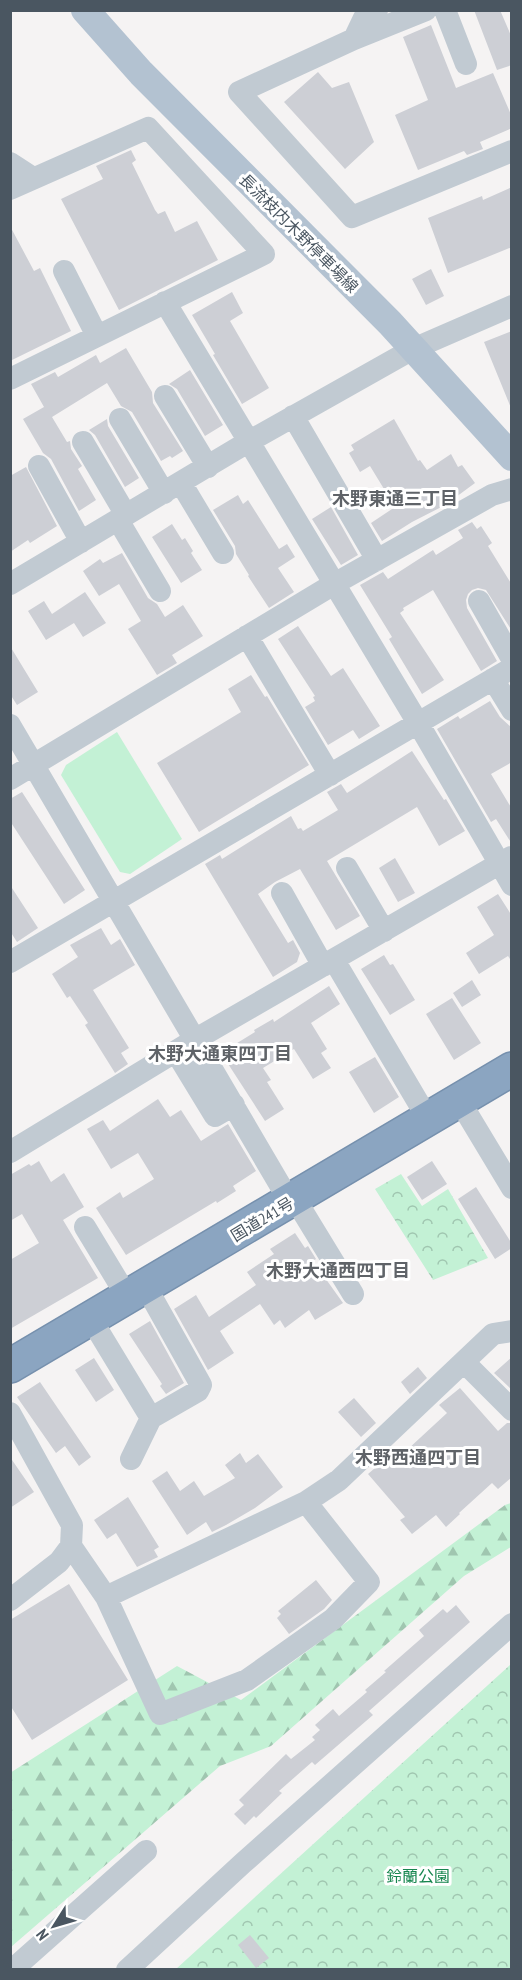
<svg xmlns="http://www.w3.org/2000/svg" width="522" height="1980" font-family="'PT Sans Narrow','Noto Sans JP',sans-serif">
	<defs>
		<pattern id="forest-firs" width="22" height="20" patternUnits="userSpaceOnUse" patternTransform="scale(1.5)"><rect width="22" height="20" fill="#c3f1d5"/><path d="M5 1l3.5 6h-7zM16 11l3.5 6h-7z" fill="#a0c6b0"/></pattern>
		<pattern id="park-crowns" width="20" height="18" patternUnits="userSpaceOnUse" patternTransform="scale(1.5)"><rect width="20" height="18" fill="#c3f1d5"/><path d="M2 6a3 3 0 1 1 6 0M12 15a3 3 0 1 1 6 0" fill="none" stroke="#a0c6b0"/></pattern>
	</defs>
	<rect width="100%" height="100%" fill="#f5f3f3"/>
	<!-- forest -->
	<path fill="url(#forest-firs)" d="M511 1503V1547L464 1576 271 1746 220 1766 11 1947 10 1773 177 1666 241 1700 505 1505Z"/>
	<!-- park -->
	<path fill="url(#park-crowns)" d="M401 1174 422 1206 448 1189 488 1258 433 1280 375 1189Z
		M511 1664V1969H176Z"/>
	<!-- pitch -->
	<path fill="#c3f1d5" d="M117 732 182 839 130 874 120 872 61 775 66 765Z"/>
	<!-- building -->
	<path fill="#cdcfd5" d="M474 10H500L512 38V65L497 70Z
		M431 25 456 88 493 73 512 117V128L480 142 483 149 467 155 464 151 418 170 395 115 428 100 403 37Z
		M318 72 332 88 349 82 374 142 345 169 284 102Z
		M131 150 136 160 132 163 155 210 158 214 165 211 175 232 197 221 218 260 119 310 61 199 103 179 96 166Z
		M512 187V247L448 273 428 218 482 196 483 200Z
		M10 226 34 271 40 268 71 331 10 361Z
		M431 269 444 296 426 305 412 279Z
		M232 292 243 313 230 321 269 388 242 404 213 355 215 354 192 315Z
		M512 331V408H511L484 342Z
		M126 348 152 392 153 403 183 451 172 458 170 456 161 461 132 412 121 406 107 383 52 417 67 442 70 441 71 449 82 466 78 469 96 500 79 511 51 459 43 453 23 419 44 407 31 384 55 372 58 377 96 355 100 363Z
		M190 370 223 425 205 436 177 389 169 384Z
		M107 419 108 426 139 478 125 487 95 435 89 430Z
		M394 419 418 461 420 460 427 470 451 454 458 467 462 465 475 483 456 497 457 499 412 522 382 541 371 523 395 507 370 466 360 472 349 453 354 450 351 445Z
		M26 467 57 526 30 543 28 540 10 552V476Z
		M238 495 243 504 248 500 279 549 287 544 295 557 278 568 294 592 269 608 248 576 249 575 236 554 235 546 213 510Z
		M331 507 358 555 341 565 312 519Z
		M472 522 477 529 481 526 492 543 488 546 512 585V631L486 590 478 588 472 590 468 594 466 600 467 608 497 661 481 671 433 590 403 608 404 610 400 613 444 680 422 694 389 639 392 637 360 585 383 572 388 579 433 550 436 555 463 538 458 530Z
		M172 524 182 540 185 538 193 551 191 553 202 570 181 583 152 537Z
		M122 553 148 598 157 604 165 617 183 605 203 636 172 655 177 663 157 675 128 629 141 621 119 584 99 596 83 571 100 559 103 563Z
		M85 592 106 623 83 637 74 623 46 640 28 611 44 601 52 614Z
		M298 626 331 676 343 668 380 726 359 739 353 730 328 745 305 707 315 701 313 697 315 696 278 639Z
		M10 646 38 692 17 705 10 694Z
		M251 675 265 697 267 696 309 765 199 832 157 763 241 712 228 689Z
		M490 701 500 717 512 728V762L491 774 512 809V844L496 819 491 822 437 729 458 716 460 719Z
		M412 751 444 800 446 799 465 831 439 846 417 807 327 861 360 916 336 930 300 869 275 882 258 894 288 943 293 940 300 953 297 962 273 977 205 864 220 855 222 859 291 816 298 829 301 828 303 831 338 810 327 792 341 784 347 793Z
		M22 792 85 890 64 904 10 821V799Z
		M395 858 415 893 398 902 379 868Z
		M10 885 38 928 17 942 10 931Z
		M498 894 512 916V962L508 956 479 974 466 953 494 935 477 907Z
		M101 928 111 945 120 939 135 965 93 990 129 1048 121 1053 128 1064 115 1073 85 1025 88 1023 70 996 67 998 52 974 78 957 70 945Z
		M384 955 390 965 393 964 415 1000 390 1015 361 969Z
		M472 980 481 995 462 1007 453 993Z
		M329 986 340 1004 311 1023 327 1049 321 1053 331 1068 313 1079 294 1049 263 1068 271 1080 267 1082 284 1109 265 1121 221 1053 255 1032 254 1030 273 1019 274 1022Z
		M452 998 481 1043 454 1060 426 1014Z
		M375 1057 399 1097 374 1113 349 1072Z
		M158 1099 170 1117 181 1110 201 1141 228 1124 256 1171 233 1186 236 1191 217 1203 216 1201 126 1255 96 1208 120 1192 123 1198 154 1179 138 1153 111 1169 87 1129 103 1120 110 1131Z
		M39 1161 51 1182 64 1173 84 1207 63 1220 98 1278 10 1329V1260L39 1243 22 1214 10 1221V1175L29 1164 31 1166Z
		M432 1161 447 1184 422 1200 407 1177Z
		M476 1187 512 1244V1248L495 1259 458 1199Z
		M295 1233 305 1248 308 1246 316 1259 313 1261 343 1303 315 1320 309 1310 285 1328 280 1320 274 1325 260 1304 220 1331 234 1353 208 1370 174 1309 196 1295 209 1317 256 1285 247 1272 274 1254 270 1249Z
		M150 1321 184 1383 166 1394 160 1386 162 1384 129 1334Z
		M512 1357V1390L494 1373Z
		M94 1358 114 1390 96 1402 75 1370Z
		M418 1367 427 1378 410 1394 401 1382Z
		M40 1382 91 1457 79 1466 65 1446 56 1453 17 1397Z
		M460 1388 498 1431 507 1423H512V1477L498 1489 492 1483 459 1513 460 1514 446 1527 436 1515 412 1534 400 1520 405 1517 368 1474 389 1456 394 1462 447 1413 439 1405Z
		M354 1398 376 1423 361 1437 338 1412Z
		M240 1453 246 1463 258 1454 283 1487 255 1508 226 1525 212 1532 206 1522 187 1535 152 1481 167 1471 180 1491 194 1481 204 1496 235 1478 225 1465Z
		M10 1457 34 1492 10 1508Z
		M128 1497 159 1547 154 1550 158 1557 137 1567 116 1533 107 1539 94 1520Z
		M316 1580 332 1600 324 1609 289 1634 277 1618 281 1614 278 1611Z
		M69 1584 128 1680 32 1740 10 1705V1620Z
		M456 1605 470 1622 369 1711 373 1715 315 1765 312 1762 279 1791 282 1793 256 1818 254 1816 245 1825 234 1814 244 1805 239 1800 286 1754 291 1759 315 1740 312 1737 320 1730 315 1725 333 1709 339 1716 367 1692 365 1690 386 1672 384 1671 424 1636 419 1630 443 1609 447 1613Z
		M250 1935 269 1958 256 1968 238 1945Z"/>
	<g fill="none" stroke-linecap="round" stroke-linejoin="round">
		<defs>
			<path id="highway" d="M10 1366 512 1069"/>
		</defs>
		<!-- highway casing -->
		<use href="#highway" stroke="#7690ad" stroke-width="36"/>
		<!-- minor -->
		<path stroke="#c1cad2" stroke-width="22" d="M426 10 354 39 239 92 352 217 512 151
			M445 10 466 64
			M354 39 364 18 377 10
			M10 163 33 178
			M10 189 148 128 264 254 10 379
			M64 271 97 336
			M165 302 418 723 512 885
			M165 396 208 467
			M293 416 377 560
			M120 419 164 493
			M83 442 126 515
			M39 466 81 542
			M181 483 223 553
			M118 520 160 591
			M10 584 248 442 413 349 512 306
			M479 601 512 659
			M247 636 330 775
			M493 679 512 710
			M10 725 290 1202
			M10 779 334 584 492 495 512 489
			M347 868 384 931
			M282 893 323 966
			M334 960 428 1119
			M10 962 512 668
			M176 1052 215 1116 234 1105
			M459 1100 512 1188
			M10 1152 196 1039 511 857
			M295 1199 353 1294
			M85 1227 128 1298
			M91 1319 151 1418
			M464 1362 512 1410
			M10 1413 72 1525 71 1546 59 1562 10 1600
			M131 1459 151 1418 198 1391 201 1385 146 1287
			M71 1546 106 1597 160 1714 247 1680 333 1619 369 1582 306 1502
			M106 1597 306 1502 339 1480 493 1334 512 1331
			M12 1970 146 1851
			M127 1970 243 1863 512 1624"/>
		<!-- major -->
		<path stroke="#b3c2d1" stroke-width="28" d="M85 10 141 73 390 323 512 457"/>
		<!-- highway -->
		<use href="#highway" stroke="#8ba5c1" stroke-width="33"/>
	</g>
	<g text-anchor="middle" stroke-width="6" stroke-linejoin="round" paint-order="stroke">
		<!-- street labels -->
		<g font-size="16" fill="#4a5661" stroke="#fff">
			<text transform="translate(299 233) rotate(45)" y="6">長流枝内木野停車場線</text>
			<text transform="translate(262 1219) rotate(-31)" y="6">国道241号</text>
		</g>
		<!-- park labels -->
		<g font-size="16" fill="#17864f" stroke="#fff">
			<text x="418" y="1882">鈴蘭公園</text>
		</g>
		<!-- neighbourhood labels -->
		<g font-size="18" font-weight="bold" fill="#5f6368" stroke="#fff">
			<text x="395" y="505">木野東通三丁目</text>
			<text x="220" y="1060">木野大通東四丁目</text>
			<text x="338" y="1277">木野大通西四丁目</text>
			<text x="418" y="1464">木野西通四丁目</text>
		</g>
	</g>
	<!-- border -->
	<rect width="522" height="1980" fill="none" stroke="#4a5661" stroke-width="24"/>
	<!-- north arrow -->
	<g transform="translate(54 1926) rotate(233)" stroke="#ffffff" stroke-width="4.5" paint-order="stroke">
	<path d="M0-4.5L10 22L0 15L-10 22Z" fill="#4a5661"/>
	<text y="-9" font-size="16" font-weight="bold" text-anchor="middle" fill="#4a5661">N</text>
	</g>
</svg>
